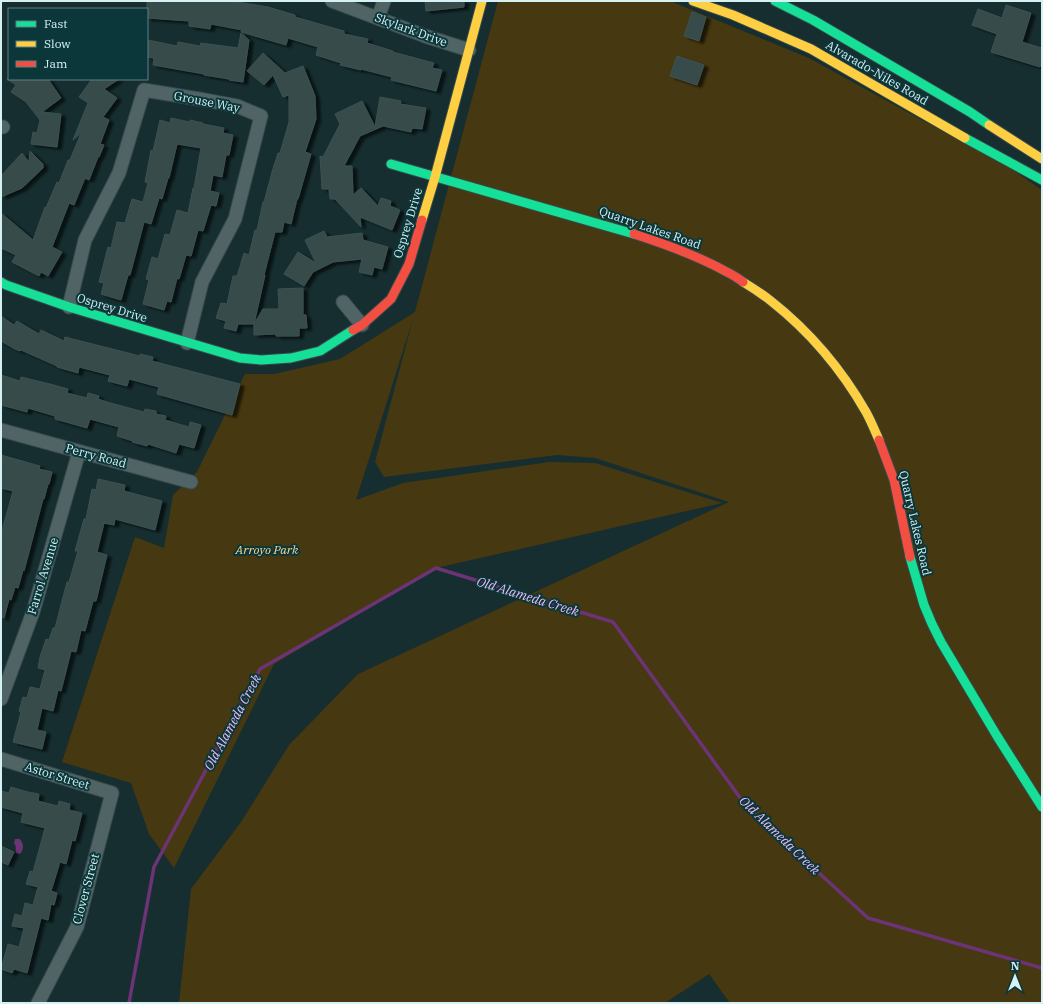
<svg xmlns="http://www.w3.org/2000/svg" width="1043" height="1004" font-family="'IBM Plex Serif',serif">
	<defs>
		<filter id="shadow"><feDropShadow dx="4.5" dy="2.5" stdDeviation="1" flood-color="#0009"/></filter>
	</defs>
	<rect width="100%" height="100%" fill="#162e30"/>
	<!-- green -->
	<path fill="#463810" d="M498 1H670L809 58 1013 170 1042 190V1003H730L709 974 665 1003H179L191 889 241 822 289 745 358 674 729 502 595 458 557 455 384 477 375 462 413 319 356 500 403 483 549 462 595 463 722 503 436 568 274 664 174 868 149 834 131 783 62 762 135 537 164 548 173 495 197 472 245 374H274L340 359 415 312Z"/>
	<!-- water -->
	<path fill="#6c3476" d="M15 839H20C24 844 24 849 20 854L16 853C15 849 17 847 14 843Z"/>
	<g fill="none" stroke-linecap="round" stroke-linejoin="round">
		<!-- stream -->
		<path stroke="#6c3476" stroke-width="3.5" d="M129 1003 154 867 260 669 436 568 613 622 746 806 868 918 1042 968"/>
	</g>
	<!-- building -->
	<path fill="#374b4b" stroke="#3c5251" filter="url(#shadow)" d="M147 1H231L268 7 295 15V17L344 31V34L368 39 367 43 393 51V52L434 63 432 68 442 70 436 91 391 80 392 77 361 69V70L340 65 341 63 316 55 318 47 288 38 286 45 241 32 242 30 211 24 210 29 189 26V21L147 18Z
		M425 1H464V7L426 11Z
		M1006 5 1031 13 1022 42 1042 48V61L1040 67 991 52 997 34 972 25 978 9 1002 18Z
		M692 12 706 17 699 41 684 36Z
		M241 33 249 40 243 82 229 80V79L204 75V74L153 65 154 58 147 57V46L148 40 177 46 178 42 200 46 201 43 238 48Z
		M263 53 285 73 303 66 315 96 316 119 305 152 311 154 298 199H297L291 224 284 222 282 232H275L264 275H265L254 324H238L236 331 224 328 226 321 216 318 221 303 227 304 233 276H237L244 253 249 255 255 230H257L263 202H264L272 172 278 153H280L289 122V95L283 97 273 75 264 85 247 71Z
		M677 56 704 65 697 85 670 76Z
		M7 79H48L61 98 42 112 61 114 57 147 31 144 33 132 37 133 40 120 26 102 11 92 16 85Z
		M92 79H119L104 89 117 98 103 117 109 120 100 144 104 145 99 157H98L89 180 85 178 74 205 69 203 52 247 62 252 48 276 41 272 39 276 12 262 16 255 1 248V213L33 240 45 207 46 208 57 182 59 183 68 160H70L81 133 73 140 88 103 79 97Z
		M380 97 401 101 400 104 426 108 422 129 412 128 411 132 383 126 360 136 344 166H352L353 195 361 188 378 206 381 198 391 201 390 206 400 210 392 230 360 217 361 227 335 199H330L329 189H322L320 156 323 157 340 124 335 114 362 101 375 127Z
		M171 118 190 122V120L203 123V124L224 128 223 133 233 135 229 155H226L222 177 213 175 210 191 219 193 216 206 211 205 203 231 198 230 191 256 186 255 179 279 177 278 171 302 167 301 164 310 143 304 149 280 146 279 152 257 158 259 165 234 170 235 177 210 188 213 193 188H194L201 148 177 144 169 178H168L162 199 159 198 151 224 144 222 130 275H128L121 300 101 294 104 283 99 282 108 247 111 248 117 222 125 223 132 199 143 202 148 183 145 182 151 150 153 151 160 120 170 123Z
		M30 151 43 164V168L22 188 1 197V176L22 153 29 162Z
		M324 231 327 237 362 233 363 240 388 247 382 269 374 267 372 275 359 272 362 259 333 262 313 272 304 286 284 274 298 252 316 263 305 240Z
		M303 288V315H306L307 328H299V336H276V334L254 335V324L263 309H279L278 289Z
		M1 316 14 325 17 321 39 334 41 330 64 341 65 337 140 356V354L153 357 152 361 240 384 232 415 157 394 159 387 129 379 127 386 108 381 110 375 79 367 78 373 57 367V366L21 350 20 351 15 349 1 341Z
		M1 375 20 381 21 377 50 384 68 389 67 393 87 398 88 393 99 396 98 399 107 402 144 412 145 409 156 411V414L166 416 165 420 189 427 190 422 201 425 194 448 179 444 176 453 148 444 147 446 132 442 133 441 117 436 119 427 90 419 87 428 55 419V416L28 408 27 412 1 405Z
		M1 455 40 466 39 469 52 472 49 484H48L44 499H43L24 571 23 570 18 588 15 587 11 600 9 599 4 618 1 617V534L13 491 1 488Z
		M98 479 125 485 124 491 162 501 155 530 115 519 114 525 104 523 97 552 107 555 96 601H93L85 631 81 630 76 652 71 651 61 691 58 690 53 711 42 708 37 730 46 732 42 749 13 742 21 712 19 711 23 697 27 698 30 687 40 689 45 670 38 668 40 657 46 639 49 640 53 628H55L67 582H69L78 551H75L84 519H86L92 489 96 490Z
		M11 787 28 792 39 794 38 801 58 806 59 801 70 804 69 810 82 813 75 841 72 840 66 864 60 862 51 891 57 893 54 905 51 904 48 920 41 918 27 973 14 969 12 973 1 969 8 944 19 947 24 928 12 926 15 914 22 916 25 903 33 905 38 887 26 884 30 871 33 872 45 828 21 822 23 813 1 807V791L9 793Z
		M1 846 14 852 8 865 1 862Z"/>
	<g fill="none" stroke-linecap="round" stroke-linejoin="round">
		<defs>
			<path id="street" d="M332 1 425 36 469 50
				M378 18 384 1
				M1 127H3
				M343 302 362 325
				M69 307 85 240 119 173 144 90 205 100 237 106 261 116 235 219 202 282 187 343
				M1 430 191 482
				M1 699 33 612 79 452
				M1 759 112 793 77 927 38 1003"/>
			<path id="fast" d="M775 1 813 20 970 112 989 125
				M965 138 1042 180
				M391 164 634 234
				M1 282 6 285 69 307 240 358 261 360 291 358 320 351 353 330
				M910 557 924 605 932 624 941 642 997 736 1042 807"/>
			<path id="slow" d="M693 1 733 15 811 49 965 138
				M989 125 1042 159
				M422 220 435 177 482 1
				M743 282C753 288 762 294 771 301 809 331 842 370 866 412 871 421 875 431 879 440"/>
			<path id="jam" d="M634 234C665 244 696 255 725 271 731 274 738 278 743 282
				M353 330 362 325 391 299 409 264 422 220
				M879 440 894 480 910 557"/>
		</defs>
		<!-- street casing -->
		<use href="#street" stroke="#374a4b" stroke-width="15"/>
		<!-- fast casing -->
		<use href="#fast" stroke="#374a4b" stroke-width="11"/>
		<!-- slow casing -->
		<use href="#slow" stroke="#374a4b" stroke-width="11"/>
		<!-- jam casing -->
		<use href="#jam" stroke="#374a4b" stroke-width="11"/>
		<!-- street -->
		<use href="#street" stroke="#506466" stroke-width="13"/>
		<!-- fast -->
		<use href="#fast" stroke="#16e098" stroke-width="9"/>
		<!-- slow -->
		<use href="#slow" stroke="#ffcf43" stroke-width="9"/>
		<!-- jam -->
		<use href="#jam" stroke="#f24e42" stroke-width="9"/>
	</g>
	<g text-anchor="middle" stroke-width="4" stroke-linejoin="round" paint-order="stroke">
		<!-- street labels -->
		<g font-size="12" fill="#d5f1f3" stroke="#0b373b">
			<text transform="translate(411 30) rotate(20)" y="4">Skylark Drive</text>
			<text transform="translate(877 73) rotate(30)" y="4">Alvarado-Niles Road</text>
			<text transform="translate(207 102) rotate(11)" y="4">Grouse Way</text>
			<text transform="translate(408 223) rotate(-73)" y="4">Osprey Drive</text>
			<text transform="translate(650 228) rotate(19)" y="4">Quarry Lakes Road</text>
			<text transform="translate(112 308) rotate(17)" y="4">Osprey Drive</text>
			<text transform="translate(96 456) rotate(15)" y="4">Perry Road</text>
			<text transform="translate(915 523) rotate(77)" y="4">Quarry Lakes Road</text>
			<text transform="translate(43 576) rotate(-73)" y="4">Farrol Avenue</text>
			<text transform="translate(57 776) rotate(17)" y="4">Astor Street</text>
			<text transform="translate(86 889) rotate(-75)" y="4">Clover Street</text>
		</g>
		<!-- park labels -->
		<g font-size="12" font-style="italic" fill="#fdd791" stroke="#0b373b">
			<text x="267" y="554">Arroyo Park</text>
		</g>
		<!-- water labels -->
		<g font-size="13" font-style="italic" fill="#f0bcf7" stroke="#0b373b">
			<text transform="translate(528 596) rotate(17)" y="5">Old Alameda Creek</text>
			<text transform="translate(232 722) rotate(-62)" y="5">Old Alameda Creek</text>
			<text transform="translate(780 835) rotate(44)" y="5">Old Alameda Creek</text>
		</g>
	</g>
	<!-- border -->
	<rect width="1043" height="1004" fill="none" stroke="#d5f1f3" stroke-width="4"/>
	<!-- legend -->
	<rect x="8" y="8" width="140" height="72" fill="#0b373b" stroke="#5c8185"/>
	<rect x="16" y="21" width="20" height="6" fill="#16e098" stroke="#5c8185"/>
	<text x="44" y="28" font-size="12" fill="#d5f1f3">Fast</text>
	<rect x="16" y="41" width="20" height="6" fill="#ffcf43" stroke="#5c8185"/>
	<text x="44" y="48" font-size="12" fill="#d5f1f3">Slow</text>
	<rect x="16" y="61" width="20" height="6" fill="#f24e42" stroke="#5c8185"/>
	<text x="44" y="68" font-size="12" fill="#d5f1f3">Jam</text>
	<!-- north arrow -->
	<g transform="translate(1015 976)" stroke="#0b373b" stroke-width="3" paint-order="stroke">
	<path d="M0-3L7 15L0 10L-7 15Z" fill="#d5f1f3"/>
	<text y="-6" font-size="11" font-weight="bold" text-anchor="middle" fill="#d5f1f3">N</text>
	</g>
</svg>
